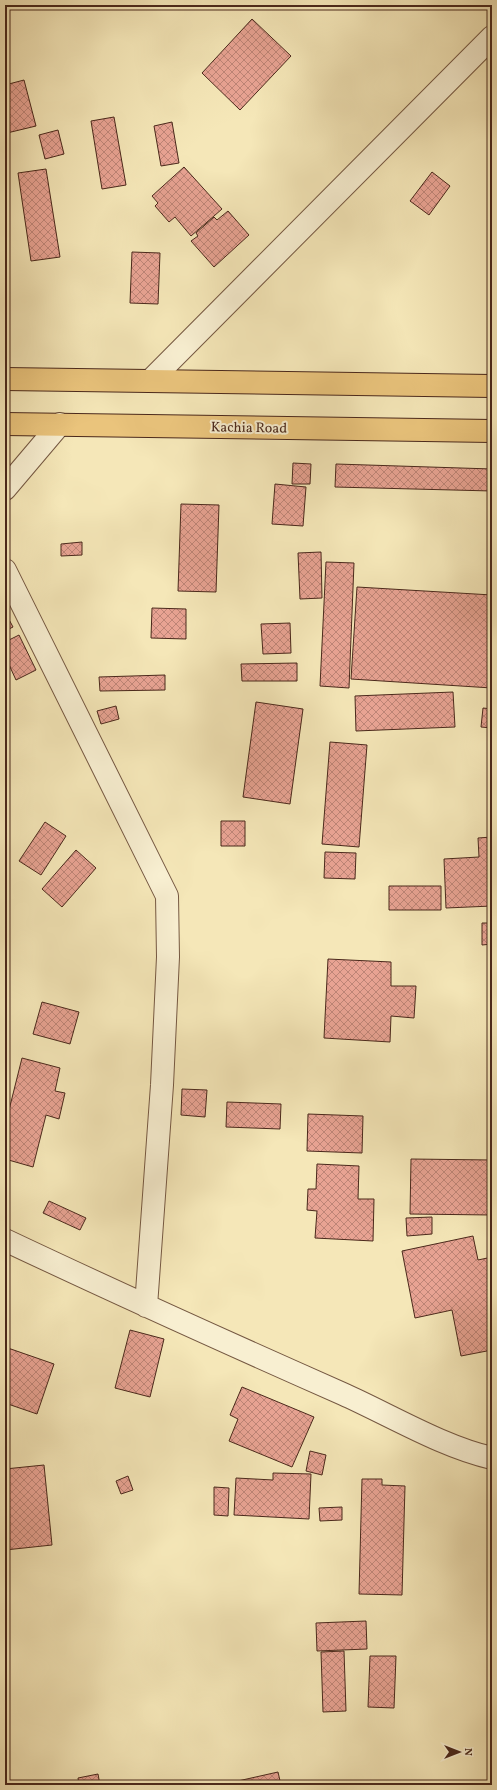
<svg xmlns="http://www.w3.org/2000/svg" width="497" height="1790" font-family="Vollkorn,serif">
	<defs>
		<pattern id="building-cross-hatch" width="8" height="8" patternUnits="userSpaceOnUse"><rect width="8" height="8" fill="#e8a393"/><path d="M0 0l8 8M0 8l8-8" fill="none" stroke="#be8577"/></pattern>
	</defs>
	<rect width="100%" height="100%" fill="#f5e7b8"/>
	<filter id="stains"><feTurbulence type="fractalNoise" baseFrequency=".005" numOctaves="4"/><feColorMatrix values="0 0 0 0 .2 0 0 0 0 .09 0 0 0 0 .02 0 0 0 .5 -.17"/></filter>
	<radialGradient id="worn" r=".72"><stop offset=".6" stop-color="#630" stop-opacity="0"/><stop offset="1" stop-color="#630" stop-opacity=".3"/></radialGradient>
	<!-- building -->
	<path fill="url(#building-cross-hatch)" stroke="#4a281b" d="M252 19 291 56 240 110 202 73Z
		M24 80 36 126 7 133 5 126V85Z
		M114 117 126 185 102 189 91 121Z
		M172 122 179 163 161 166 154 126Z
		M58 130 64 154 45 159 39 135Z
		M184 167 222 209 191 236 175 217 169 222 155 206 158 203 152 196Z
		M46 169 60 257 31 261 18 173Z
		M432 172 450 186 429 215 410 201Z
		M228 211 249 235 214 267 191 241 198 236 196 233 214 217 217 220Z
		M132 252 160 253 158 304 130 303Z
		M293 463 311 464 310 484H292Z
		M336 464 492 469V491L335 487Z
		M275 484 306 487 303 526 272 524Z
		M491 503H492V543H490Z
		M181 504 219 505 216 592 178 591Z
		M82 542V555L61 556V544Z
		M321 552 322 598 300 599 298 553Z
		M326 562 354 563 349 688 320 686Z
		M357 587 492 595V688L351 679Z
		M152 608 186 609V639L151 638Z
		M5 612 13 627 5 631Z
		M290 623 291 653 263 654 261 624Z
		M19 635 36 670 16 680 5 656V642Z
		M297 663V681H242L241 664Z
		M165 675V690L100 691 99 677Z
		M453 692 455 727 356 731 355 696Z
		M256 702 303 709 290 804 243 797Z
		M116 706 119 719 101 724 97 711Z
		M483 708 492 709V728L481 727Z
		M330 742 367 745 359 847 322 844Z
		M221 821H245V846H221Z
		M45 822 66 836 41 875 19 861Z
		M492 837V906L446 908 444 859 479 857 478 838Z
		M76 850 96 868 62 907 42 889Z
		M325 852 356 853 355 879 324 878Z
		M389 886H441V910H389Z
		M482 923H492V944L482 945Z
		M328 959 391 962V986H416L414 1018 391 1016 390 1042 324 1038Z
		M42 1002 79 1012 70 1044 33 1034Z
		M22 1058 60 1068 55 1091 65 1093 59 1119 46 1115 33 1167 5 1159V1126Z
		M182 1089 207 1090 205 1117 181 1115Z
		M227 1102 281 1104 280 1129 226 1127Z
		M308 1114 363 1116 362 1153 307 1151Z
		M411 1159 492 1160V1215L410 1214Z
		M317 1164 359 1166 358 1199H374L373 1241 315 1238 317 1211 307 1210 308 1189H316Z
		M49 1201 86 1218 80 1230 43 1213Z
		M432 1217V1234L407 1236 406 1218Z
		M473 1236 478 1260 492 1257V1350L461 1356 452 1310 415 1318 402 1251Z
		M130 1330 164 1339 150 1397 115 1388Z
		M5 1347 54 1364 37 1414 5 1403Z
		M242 1387 314 1417 292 1467 229 1441 238 1419 230 1415Z
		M310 1451 326 1455 322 1475 306 1471Z
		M44 1465 52 1545 5 1550V1469Z
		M273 1473 311 1474 309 1519 234 1515 236 1478 273 1480Z
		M128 1476 133 1490 121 1494 116 1481Z
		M362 1479H382V1485L405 1486 402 1595 359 1594Z
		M214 1487 229 1488 228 1516 214 1515Z
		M342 1507V1520L320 1521 319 1508Z
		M366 1621 367 1649 317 1651 316 1623Z
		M344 1651 346 1711 323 1712 321 1652Z
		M370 1656H396L394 1708 368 1707Z
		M278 1772 281 1785H230L229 1783Z
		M98 1774 100 1785H79L78 1778Z"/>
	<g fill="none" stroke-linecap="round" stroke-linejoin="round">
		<defs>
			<path id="street" d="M150 381 492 37
				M5 489 60 424
				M5 570 167 896 168 957 162 1085 146 1306
				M5 1240C117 1293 230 1344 343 1394 390 1415 443 1447 492 1458"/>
			<path id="primary" d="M5 379 492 386
				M5 424 492 431"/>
		</defs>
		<!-- street casing -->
		<use href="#street" stroke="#755842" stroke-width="24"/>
		<!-- primary casing -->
		<use href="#primary" stroke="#4a281b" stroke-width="24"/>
		<!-- street -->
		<use href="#street" stroke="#f8efd1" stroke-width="22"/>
		<!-- primary -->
		<use href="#primary" stroke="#eac47c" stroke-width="22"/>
	</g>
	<g text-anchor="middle" stroke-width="4" stroke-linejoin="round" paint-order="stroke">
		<!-- street labels -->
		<g font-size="14" fill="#4a281b" stroke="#f8efd1">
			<text transform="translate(249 427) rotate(1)" y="5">Kachia Road</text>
		</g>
	</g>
	<!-- margin -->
	<rect width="497" height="1790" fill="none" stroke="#f5e7b8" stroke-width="20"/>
	<rect x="6" y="6" width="485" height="1778" fill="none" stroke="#4a281b" stroke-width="2"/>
	<rect x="10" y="10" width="477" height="1770" fill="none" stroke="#4a281b"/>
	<!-- north arrow -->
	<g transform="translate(459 1752) rotate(90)" stroke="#f8efd1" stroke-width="3" paint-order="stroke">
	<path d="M0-3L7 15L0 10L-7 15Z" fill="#4a281b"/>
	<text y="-6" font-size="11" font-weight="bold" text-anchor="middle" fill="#4a281b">N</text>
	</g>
	<rect width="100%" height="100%" filter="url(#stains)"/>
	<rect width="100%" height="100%" fill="url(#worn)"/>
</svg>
